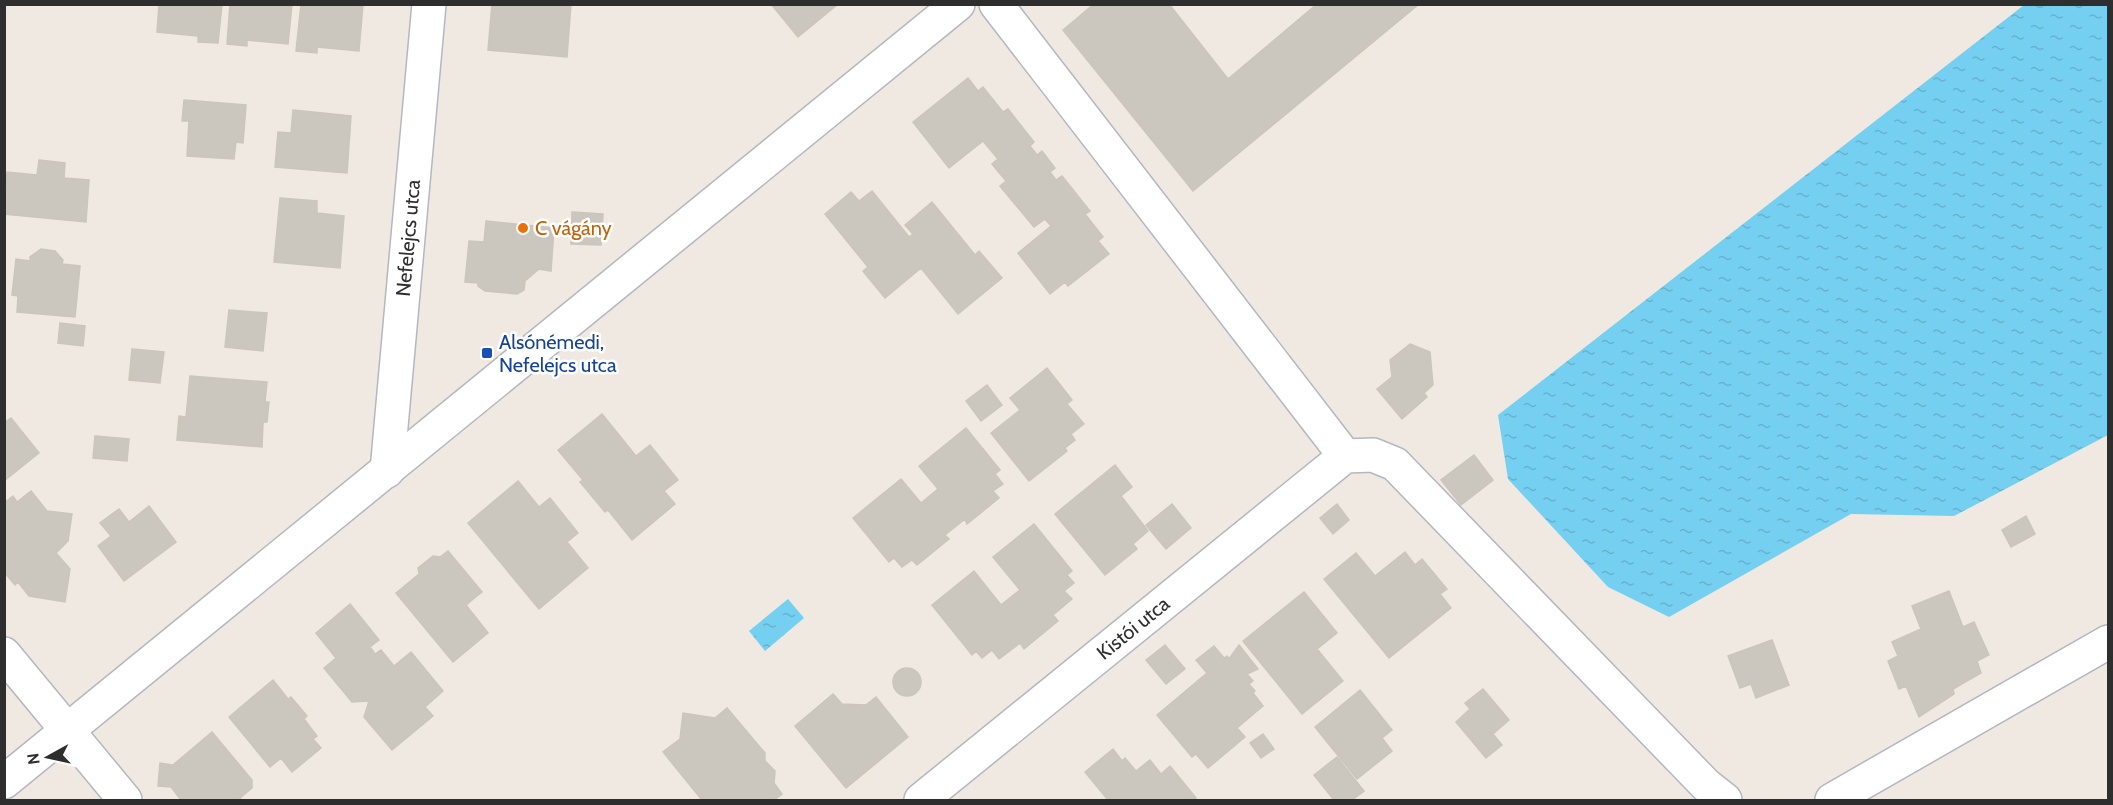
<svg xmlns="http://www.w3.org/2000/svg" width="2113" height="805" font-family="Cabin,sans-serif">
	<defs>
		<pattern id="water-ripples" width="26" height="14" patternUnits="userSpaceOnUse" patternTransform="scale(1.5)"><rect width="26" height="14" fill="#75cff0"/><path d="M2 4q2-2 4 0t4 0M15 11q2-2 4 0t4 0" fill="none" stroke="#66b2ce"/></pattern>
	</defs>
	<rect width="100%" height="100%" fill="#efe9e1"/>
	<!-- water -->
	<path fill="url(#water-ripples)" d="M2024 5H2108V435L1954 516 1851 514 1669 617 1608 587 1508 479 1498 415Z
		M788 599 804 618 765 651 749 631Z"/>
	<!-- building -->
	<path fill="#cbc7bf" stroke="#cbc5ba" stroke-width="1.5" d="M159 4H222L218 43 198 42V36L157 32Z
		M230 4H292L288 44 247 40V46L227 44Z
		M301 4H363L359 51 317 47V53L296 51Z
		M492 4H571L567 57 488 50Z
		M771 4H838L798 37Z
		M1094 4H1169L1228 79 1317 4H1419L1193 191 1063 30Z
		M968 78 978 91 983 87 1003 112 1008 109 1034 142 1030 146 1037 155 1042 151 1055 168 1050 172 1056 180 1062 176 1090 211 1085 214 1103 237 1098 241 1109 254 1068 286 1065 282 1050 294 1018 253 1051 226 1045 219 1034 227 1000 186 1006 181 992 164 998 159 983 141 949 168 913 122Z
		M184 100 246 105 243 143 236 142 234 159 187 156 189 121H182Z
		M293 110 351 116 347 173 275 167 278 132 291 133Z
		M39 160 65 163 64 178 89 180 86 222 4 214 7 172 37 175Z
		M872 191 909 237 913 234 905 225 932 202 975 255 979 251 1002 278 958 314 921 268 885 298 863 271 868 267 825 214 851 192 859 201Z
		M280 198 317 201V213L344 216 340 268 274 262Z
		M572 212 603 214 601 245 571 244Z
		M486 221 554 228 551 271 539 269 525 281 524 290 517 294 485 291 478 286V283L465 282 469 241 484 242Z
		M41 249 55 251 63 260 62 264 80 266 75 317 17 312 18 296 12 295 16 259 30 261V257Z
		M229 310 267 313 263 351 225 347Z
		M60 323 85 326 83 346 58 343Z
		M1410 344 1430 352 1433 385 1424 393 1427 397 1402 419 1377 389 1392 377 1390 360Z
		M132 349 164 352 160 383 129 380Z
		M1047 368 1072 400 1067 404 1084 424 1071 434 1075 440 1065 448 1067 451 1029 481 991 433 1020 410 1010 398Z
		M190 376 267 382 265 402H269L267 422H263L262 447 177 440 179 416 186 417Z
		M987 385 1002 405 981 421 966 401Z
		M602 414 636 456 650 445 678 480 664 491 675 504 632 540 608 510 605 512 580 482 583 480 558 450Z
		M11 418 39 453 4 481V423Z
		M966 428 1000 470 995 474 1003 484 993 491 999 498 967 524 965 519 945 535 949 539 917 565 912 560 902 567 894 558 889 562 853 518 901 479 921 503 938 489 919 466Z
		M95 436 129 439 127 461 93 458Z
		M1474 455 1493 480 1461 505 1441 480Z
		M1115 465 1132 487 1121 496 1148 531 1133 544 1137 549 1105 575 1055 514Z
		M518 481 539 507 550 498 578 533 567 542 588 568 539 609 468 523Z
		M31 491 47 511 72 514 68 541 56 553 70 569 65 602 29 596 18 582 15 585 4 572V503L13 496 17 502Z
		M1172 504 1191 528 1166 549 1146 525Z
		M1337 504 1349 520 1333 534 1320 518Z
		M149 506 176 542 124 581 98 546 111 536 100 523 119 509 129 522Z
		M2026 516 2035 534 2011 547 2002 530Z
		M1034 524 1072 571 1067 575 1074 583 1064 591 1072 599 1053 615 1058 621 1024 649 1020 643 999 659 992 650 982 658 976 651 972 655 932 605 974 571 1001 605 1020 590 993 557Z
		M448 551 482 592 466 605 488 633 453 662 396 593 419 574 418 568 433 556 440 557Z
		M1405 552 1415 565 1422 559 1447 589 1440 594 1451 608 1389 658 1324 579 1356 553 1375 576Z
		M1949 591 1963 627 1974 622 1989 655 1977 661 1981 673 1953 689 1954 694 1919 717 1906 686 1899 689 1888 661 1898 656 1892 642 1921 629 1912 606Z
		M1304 592 1337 633 1317 649 1343 681 1302 714 1243 641Z
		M350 604 379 640 370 647 375 654 381 650 394 666 411 652 443 691 425 707 433 716 392 750 364 717 369 701 352 702 324 668 336 658 316 633Z
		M1772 640 1789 685 1756 698 1751 684 1740 688 1728 656Z
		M1165 645 1185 669 1166 684 1146 660Z
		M1239 645 1258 669 1247 674 1253 681 1249 684 1255 691 1253 693 1263 706 1237 728 1245 737 1208 768 1196 754 1192 757 1157 715 1207 673 1196 660 1214 646 1224 658 1227 656 1229 659Z
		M893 682a14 14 0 1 1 28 0a14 14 0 1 1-28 0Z
		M273 680 288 699 291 697 307 716 304 719 317 736 313 739 321 748 292 772 281 758 270 767 229 717Z
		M1483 689 1509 720 1493 734 1502 745 1486 758 1456 722 1470 709 1465 703Z
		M1360 690 1392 730 1382 738 1392 751 1357 779 1315 727Z
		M833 694 842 704 866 705 876 697 908 737 846 788 795 726Z
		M727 708 765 753V761L775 771 774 783 782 794 774 800H702L663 752 680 739 683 713 715 718Z
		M212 732 252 780V788L240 798 242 800H181L171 787 158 786 160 763 173 765Z
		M1263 734 1274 749 1261 758 1250 743Z
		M1113 749 1122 761 1125 758 1136 771 1150 760 1161 774 1170 766 1196 798 1192 800H1108L1085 772Z
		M1337 757 1364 791 1352 800H1334L1314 775Z"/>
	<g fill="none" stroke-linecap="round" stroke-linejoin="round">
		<defs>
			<path id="street" d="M996 4 1345 456
				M1345 456 1373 455 1395 464 1706 785 1725 800
				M387 471 429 4
				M4 654 125 800
				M921 800 1345 456
				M1832 800 2108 642"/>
			<path id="secondary" d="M4 782 958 4"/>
		</defs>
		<!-- street casing -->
		<use href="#street" stroke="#b4b7c1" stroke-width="36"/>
		<!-- secondary casing -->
		<use href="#secondary" stroke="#b4b7c1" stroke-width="36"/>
		<!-- street -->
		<use href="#street" stroke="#fff" stroke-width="33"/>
		<!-- secondary -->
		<use href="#secondary" stroke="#fff" stroke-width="33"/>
	</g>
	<!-- markers -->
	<circle fill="#e8710a" stroke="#fff" stroke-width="2" cx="523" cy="228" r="6"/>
	<rect fill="#1a4fb4" stroke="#fff" stroke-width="2" x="481" y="347" width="12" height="12" rx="3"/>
	<g text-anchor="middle" stroke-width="5" stroke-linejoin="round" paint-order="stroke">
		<!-- food labels -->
		<g font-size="20" fill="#c56008" stroke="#fff" text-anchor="start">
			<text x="535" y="235">C vágány</text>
		</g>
		<!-- street labels -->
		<g font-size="20" fill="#2e2e2e" stroke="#fff">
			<text transform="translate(408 238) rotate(-85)" y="7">Nefelejcs utca</text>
			<text transform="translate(1133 628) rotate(-39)" y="7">Kistói utca</text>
		</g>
		<!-- transit labels -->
		<g font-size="20" fill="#164399" stroke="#fff" text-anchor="start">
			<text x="499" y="349">Alsónémedi,<tspan x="499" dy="23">Nefelejcs utca</tspan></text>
		</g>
	</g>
	<!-- border -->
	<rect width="2113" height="805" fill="none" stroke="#2e2e2e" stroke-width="12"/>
	<!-- north arrow -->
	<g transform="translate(48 757) rotate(262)" stroke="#ffffff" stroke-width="4.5" paint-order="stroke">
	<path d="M0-4.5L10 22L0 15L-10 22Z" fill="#2e2e2e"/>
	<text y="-9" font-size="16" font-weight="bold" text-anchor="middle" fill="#2e2e2e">N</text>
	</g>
</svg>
